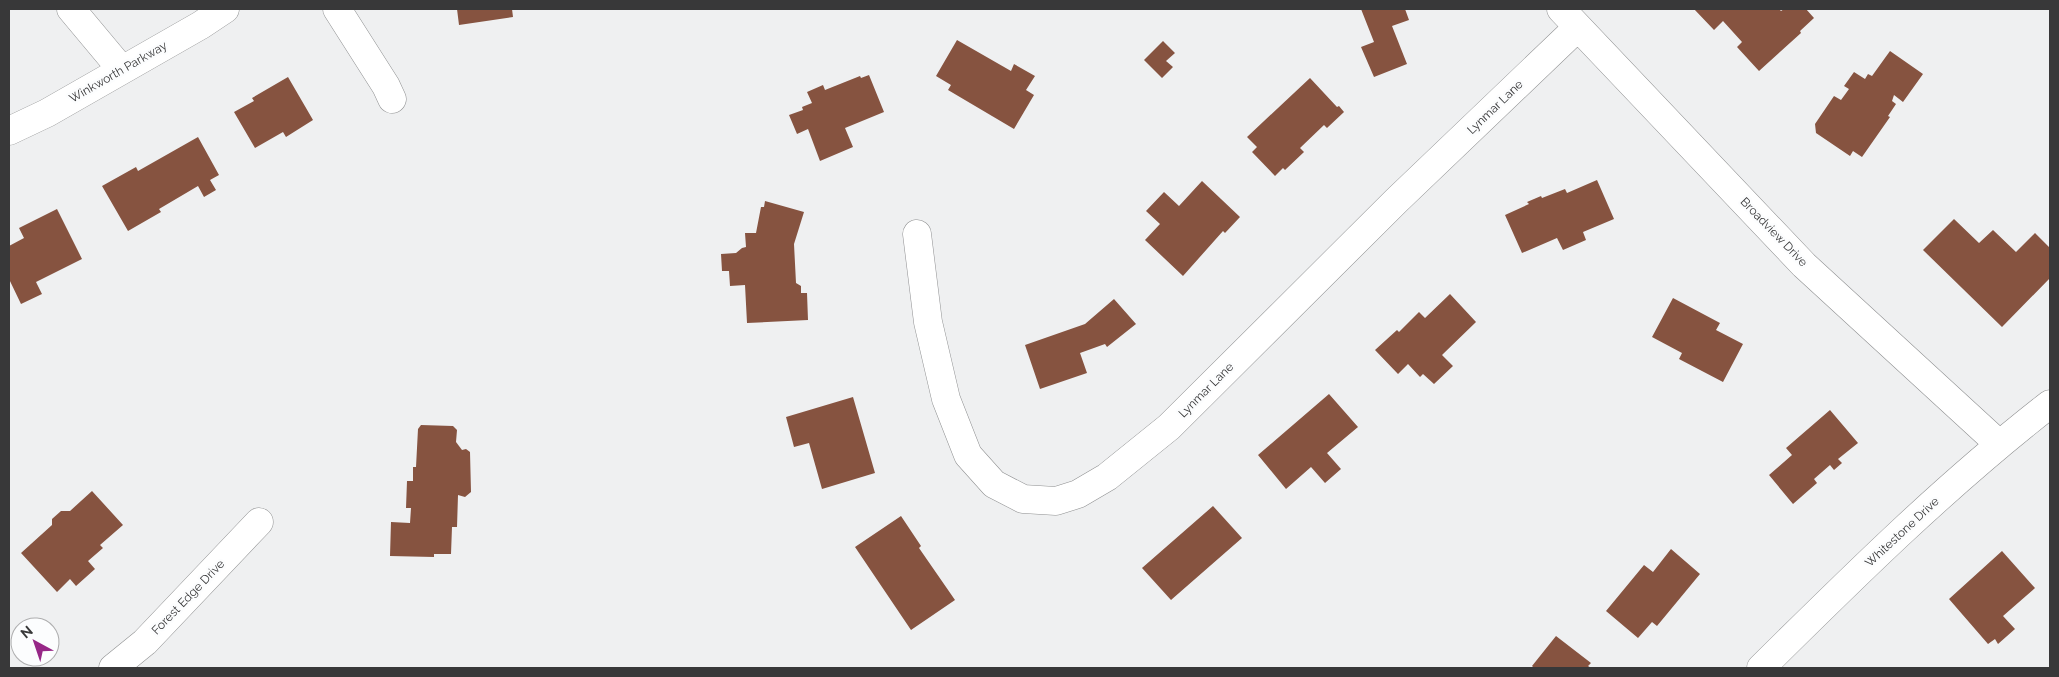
<svg xmlns="http://www.w3.org/2000/svg" width="2059" height="677" font-family="Raleway,sans-serif">
	<rect width="100%" height="100%" fill="#eff0f1"/>
	<!-- building -->
	<path fill="#865340" d="M457 9H512L513 17 459 25Z
		M1361 9H1405L1409 20 1392 26 1407 64 1374 77 1361 47 1374 42Z
		M1694 9H1779L1781 11 1784 9H1806L1814 18 1800 31 1801 33 1759 71 1737 47 1742 42 1723 21 1714 30Z
		M957 40 1011 71 1014 64 1035 76 1026 90 1034 95 1014 129 948 90 951 85 936 76Z
		M1163 41 1175 53 1166 61 1173 67 1162 78 1144 60Z
		M1890 51 1923 74 1903 102 1894 95 1892 101 1896 104 1888 116 1890 117 1862 157 1853 151 1850 156 1816 133 1815 124 1834 96 1841 100 1849 89 1844 86 1854 72 1865 79 1868 74 1872 76Z
		M869 75 884 112 845 128 853 147 820 161 808 129 797 134 789 115 803 110 802 107 812 103 807 92 823 85 825 90 860 76 861 78Z
		M288 77 313 120 286 137 283 132 255 148 234 112 254 101 252 98Z
		M1310 78 1337 107 1339 106 1344 112 1327 128 1324 125 1300 148 1304 152 1285 170 1283 168 1275 176 1252 152 1257 147 1247 137Z
		M198 137 219 175 210 180 216 190 204 197 198 186 159 209 161 212 128 231 102 186 136 167 138 171Z
		M1597 180 1614 219 1583 232 1586 240 1563 250 1557 238 1522 253 1505 215 1529 204 1527 202 1541 196 1542 198 1565 189 1567 193Z
		M1202 181 1240 217 1225 233 1223 231 1183 276 1145 240 1160 224 1146 211 1164 192 1179 206Z
		M765 201 804 212 794 244 796 283 801 286V293H807L808 320 747 323 745 285 730 286 729 271H722L721 254 736 253 742 248 746 247 745 233H756L761 207H764Z
		M57 209 82 259 36 282 42 294 21 304 9 279V246L24 238 19 228Z
		M1954 219 1979 243 1993 230 2016 252 2035 233 2050 248V278L2002 327 1923 250Z
		M1450 294 1476 322 1442 355 1453 366 1434 384 1423 374 1420 377 1408 364 1398 374 1375 350 1397 330 1399 332 1419 312 1425 318Z
		M1673 298 1720 323 1716 330 1743 344 1723 382 1679 359 1682 353 1652 337Z
		M1114 299 1136 324 1107 347 1105 344 1080 353 1087 373 1040 389 1025 345 1085 324Z
		M1329 394 1358 427 1327 453 1341 469 1325 483 1311 467 1286 489 1258 455Z
		M853 397 875 473 822 489 809 443 794 447 786 417Z
		M1830 410 1858 443 1838 459 1842 463 1834 470 1830 465 1814 479 1817 483 1793 504 1769 475 1792 455 1786 448Z
		M421 425 453 426 457 430 456 442 462 450 466 449 470 452 471 492 465 497 458 495 457 527H452L451 554H434V557L390 556 391 522 410 523 411 508H406L407 481H413V467H416L418 429Z
		M92 491 123 525 100 545 103 548 88 561 95 569 76 586 70 579 57 592 21 553 52 525V519L61 511H70Z
		M1213 506 1242 538 1171 600 1142 568Z
		M901 516 921 546 919 548 955 600 911 630 855 547Z
		M1671 549 1700 574 1657 626 1652 622 1638 638 1606 611 1644 565 1653 572Z
		M2002 551 2035 588 2003 616 2015 629 1998 644 1995 639 1988 644 1949 599Z
		M1556 636 1591 663 1588 666 1591 668H1534L1532 666Z"/>
	<g fill="none" stroke-linecap="round" stroke-linejoin="round">
		<defs>
			<path id="street" d="M71 9 122 70
				M337 9 386 86 392 99
				M1561 9 1804 265 1999 444
				M9 131 47 113 201 25 225 9
				M917 234 928 322 946 399 968 455 994 484 1023 499 1056 501 1078 494 1107 477 1169 427 1396 201 1578 27
				M113 668 145 642 259 522
				M1761 668C1854 576 1947 484 2050 404"/>
		</defs>
		<!-- street casing -->
		<use href="#street" stroke="#8f9091" stroke-width="29"/>
		<!-- street -->
		<use href="#street" stroke="#fff" stroke-width="28"/>
	</g>
	<g text-anchor="middle" stroke-width="5" stroke-linejoin="round" paint-order="stroke">
		<!-- street labels -->
		<g font-size="12" fill="#383839" stroke="#fcfdfe">
			<text transform="translate(118 72) rotate(-30)" y="4">Winkworth Parkway</text>
			<text transform="translate(1495 107) rotate(-44)" y="4">Lynmar Lane</text>
			<text transform="translate(1774 232) rotate(46)" y="4">Broadview Drive</text>
			<text transform="translate(1206 390) rotate(-45)" y="4">Lynmar Lane</text>
			<text transform="translate(1902 532) rotate(-43)" y="4">Whitestone Drive</text>
			<text transform="translate(188 597) rotate(-46)" y="4">Forest Edge Drive</text>
		</g>
	</g>
	<!-- border -->
	<rect width="2059" height="677" fill="none" stroke="#383839" stroke-width="20"/>
	<!-- north arrow -->
	<g transform="translate(35 642) rotate(320)"><circle r="24" fill="#fcfdfe" stroke="#aeaeaf"/>
	<path d="M0-4L9 19L0 12L-9 19Z" fill="#972787"/>
	<text y="-8" font-size="14" font-weight="bold" text-anchor="middle" fill="#383839">N</text>
	</g>
</svg>
